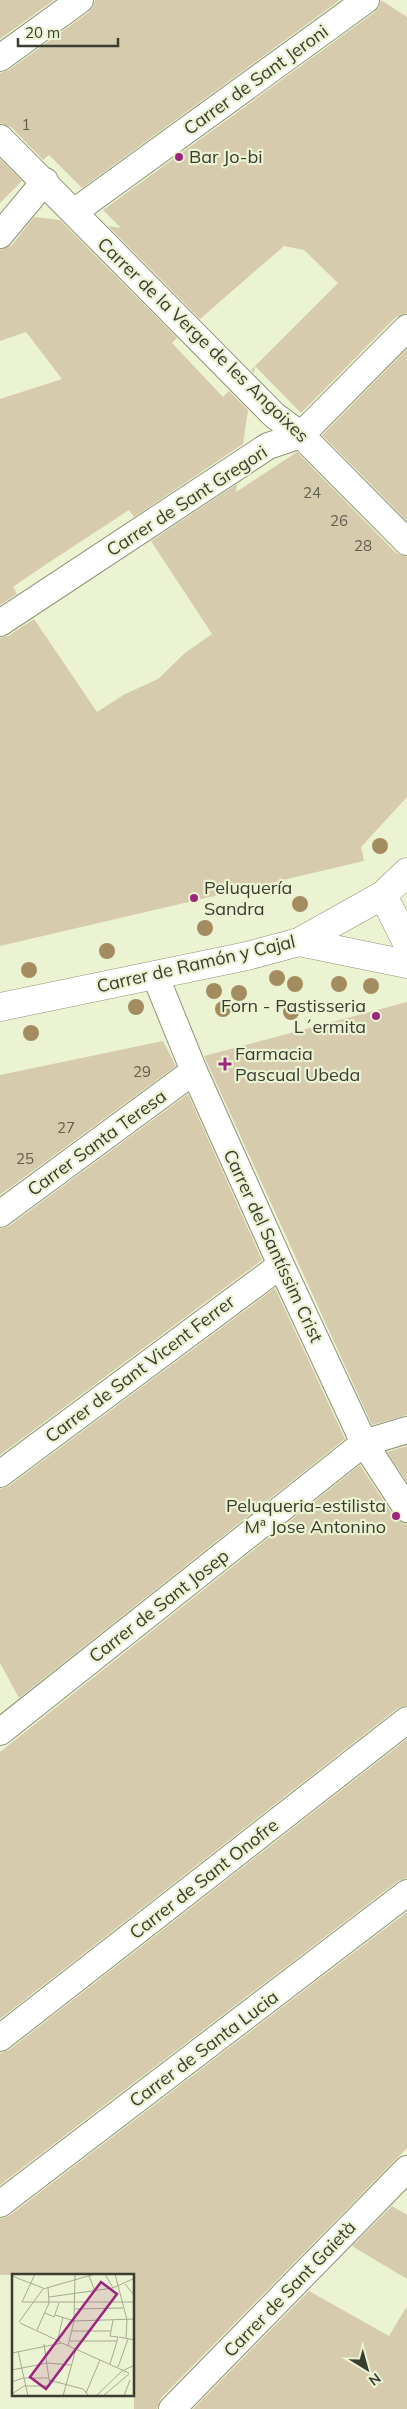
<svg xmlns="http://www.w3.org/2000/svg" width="407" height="2409" font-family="Mulish,sans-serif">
	<rect width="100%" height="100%" fill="#ecf3d3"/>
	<!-- building -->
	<path fill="#d6cbad" d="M0 0H54L0 39Z
		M95 0H340L82 188 49 155 43 160 11 127 0 123V73L9 70 89 12 93 7Z
		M381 0 407 17V313L396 317 301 413 255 366 254 373 251 370 338 283 304 250 284 246 200 319 108 226 121 228 103 210 375 12 379 7Z
		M0 159 22 181 0 203Z
		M34 217 60 220 177 338 172 343 223 397 229 391 248 410 243 444 134 517 129 510 45 565 13 587 17 594 0 605V399L62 379 26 332 0 341V250L12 245Z
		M407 349V521L322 435Z
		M297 452 396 553 407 557V797L361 847 364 861 0 946V638L8 636 34 619 97 712 125 694 158 679 185 653 212 634 151 541 237 484 236 492Z
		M407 1002V1415L372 1425 204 1056Z
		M163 1041 176 1066 0 1195V1075Z
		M188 1094 262 1260 0 1455V1229L9 1226Z
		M275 1288 345 1439 19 1698 0 1663V1489L9 1486Z
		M407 1446V1482L387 1452Z
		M360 1465 394 1517 400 1522 407 1524V1705L398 1708 0 2019V1752Z
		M407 1739V1878L398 1881 0 2185V2053L9 2050Z
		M407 1912V2148L161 2398 157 2409H134V2275H0V2219L9 2216Z
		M392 2206 407 2215V2279L352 2246Z
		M309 2291 389 2336 407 2306V2409H193Z"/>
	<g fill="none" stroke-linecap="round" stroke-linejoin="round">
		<defs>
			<path id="street" d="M0 58 80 0
				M0 138 274 415 301 435 407 542
				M74 212 366 0
				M0 235 45 181
				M0 623 268 446 301 435 407 328
				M155 975 194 1071 281 1265 364 1443 407 1509
				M0 1214 194 1071
				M0 1474 281 1265
				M0 1732 364 1443 407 1430
				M0 2038 407 1720
				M0 2204 407 1893
				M172 2409 407 2169"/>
			<path id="secondary" d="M383 895 407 943
				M299 942 407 964
				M0 1007 247 956 299 942 383 895 407 872"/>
		</defs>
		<!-- street casing -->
		<use href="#street" stroke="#8e9376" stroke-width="28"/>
		<!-- secondary casing -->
		<use href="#secondary" stroke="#8e9376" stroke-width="29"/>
		<!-- street -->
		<use href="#street" stroke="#fff" stroke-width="26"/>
		<!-- secondary -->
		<use href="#secondary" stroke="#fff" stroke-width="28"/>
	</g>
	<!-- trees -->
	<g fill="#a38d60">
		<circle cx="380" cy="846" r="8"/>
		<circle cx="300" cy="904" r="8"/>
		<circle cx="205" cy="928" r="8"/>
		<circle cx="107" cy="951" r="8"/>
		<circle cx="29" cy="970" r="8"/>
		<circle cx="277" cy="978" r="8"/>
		<circle cx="295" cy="984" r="8"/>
		<circle cx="339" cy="984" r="8"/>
		<circle cx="371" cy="986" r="8"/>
		<circle cx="214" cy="991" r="8"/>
		<circle cx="239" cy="993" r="8"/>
		<circle cx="136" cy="1007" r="8"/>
		<circle cx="223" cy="1009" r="8"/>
		<circle cx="291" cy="1012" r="8"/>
		<circle cx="31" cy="1033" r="8"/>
	</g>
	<!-- markers -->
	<g fill="#9e257e" stroke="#ecf3d3" stroke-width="2">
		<circle cx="179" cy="157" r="5"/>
		<circle cx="194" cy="898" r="5"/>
		<circle cx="376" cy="1016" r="5"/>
		<path d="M222.5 1056.5h5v5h5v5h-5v5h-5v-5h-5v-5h5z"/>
		<circle cx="396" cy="1516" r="5"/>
	</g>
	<g text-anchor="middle" stroke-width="4.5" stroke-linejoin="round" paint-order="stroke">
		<!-- number labels -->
		<g font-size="15" fill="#626050">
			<text x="26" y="130">1</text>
			<text x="312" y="498">24</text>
			<text x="339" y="526">26</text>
			<text x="363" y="551">28</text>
			<text x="142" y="1077">29</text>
			<text x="66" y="1133">27</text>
			<text x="25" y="1164">25</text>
		</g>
		<!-- street labels -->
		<g font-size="18" fill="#3b3d31" stroke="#ecf3d3">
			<text transform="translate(256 80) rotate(-36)" y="6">Carrer de Sant Jeroni</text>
			<text transform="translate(203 340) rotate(44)" y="6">Carrer de la Verge de les Angoixes</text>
			<text transform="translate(187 501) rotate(-33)" y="6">Carrer de Sant Gregori</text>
			<text transform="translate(196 964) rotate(-13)" y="6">Carrer de Ramón y Cajal</text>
			<text transform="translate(97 1143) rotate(-36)" y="6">Carrer Santa Teresa</text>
			<text transform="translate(273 1246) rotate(65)" y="6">Carrer del Santíssim Crist</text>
			<text transform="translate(140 1369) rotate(-37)" y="6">Carrer de Sant Vicent Ferrer</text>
			<text transform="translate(159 1606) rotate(-38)" y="6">Carrer de Sant Josep</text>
			<text transform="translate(204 1879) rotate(-38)" y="6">Carrer de Sant Onofre</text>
			<text transform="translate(204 2049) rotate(-37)" y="6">Carrer de Santa Lucia</text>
			<text transform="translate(290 2289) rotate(-46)" y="6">Carrer de Sant Gaietà</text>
		</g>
		<!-- poi labels -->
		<g font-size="18" fill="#3b3d31" stroke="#ecf3d3" text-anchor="start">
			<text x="189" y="163">Bar Jo-bi</text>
			<text x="204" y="894">Peluquería<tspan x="204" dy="21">Sandra</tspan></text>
			<text x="366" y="1012" text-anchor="end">Forn - Pastisseria<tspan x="366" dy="21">L´ermita</tspan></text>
			<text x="235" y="1060">Farmacia<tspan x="235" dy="21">Pascual Ubeda</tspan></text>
			<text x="386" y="1512" text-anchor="end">Peluqueria-estilista<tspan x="386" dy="21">Mª Jose Antonino</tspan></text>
		</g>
	</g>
	<!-- overview -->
	<g transform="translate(12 2274)">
		<rect width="122" height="122" fill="#ecf3d3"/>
		<path fill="none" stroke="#a5aa92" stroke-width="1" d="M23 0 10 28H123M93 0 101 14M103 0 115 46 114 64M0 2 31 14M77 2 83 17M113 10 123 22M37 23 101 14 123 4M63 35 111 34M33 39 42 43 47 29M43 41 62 47 123 45M101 46 98 62 106 63 105 67M7 48 31 15 83 0M8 49 49 68M25 56 37 29 36 13M60 57H99M107 63 123 66M46 64 51 43M58 67H105M32 70 38 112M56 72 62 47 63 0M6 77 16 122M0 79 50 69 117 99M98 90 105 67M106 93 116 65M0 96 35 89 59 91M37 106 71 115 77 122M0 108 11 104H37M74 119 88 86M0 120 12 112H38M51 122 64 75M84 122 110 97 123 91M91 122 117 100M112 122 118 106"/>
		<path fill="#9e257e" fill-opacity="0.15" stroke="#9e257e" stroke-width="2.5" d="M89 8 105 20 34 115 18 103Z"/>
		<rect width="122" height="122" fill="none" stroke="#3b3d31" stroke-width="2.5"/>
	</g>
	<!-- north arrow -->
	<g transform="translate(367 2369) rotate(143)" stroke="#ecf3d3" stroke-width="4" paint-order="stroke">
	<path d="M0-4L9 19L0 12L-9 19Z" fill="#3b3d31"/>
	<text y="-8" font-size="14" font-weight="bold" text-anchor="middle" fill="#3b3d31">N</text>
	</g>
	<!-- scale -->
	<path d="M18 38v8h100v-8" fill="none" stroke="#3b3d31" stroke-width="2.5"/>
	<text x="25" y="38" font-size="15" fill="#3b3d31" stroke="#ecf3d3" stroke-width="4" paint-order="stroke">20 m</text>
</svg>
